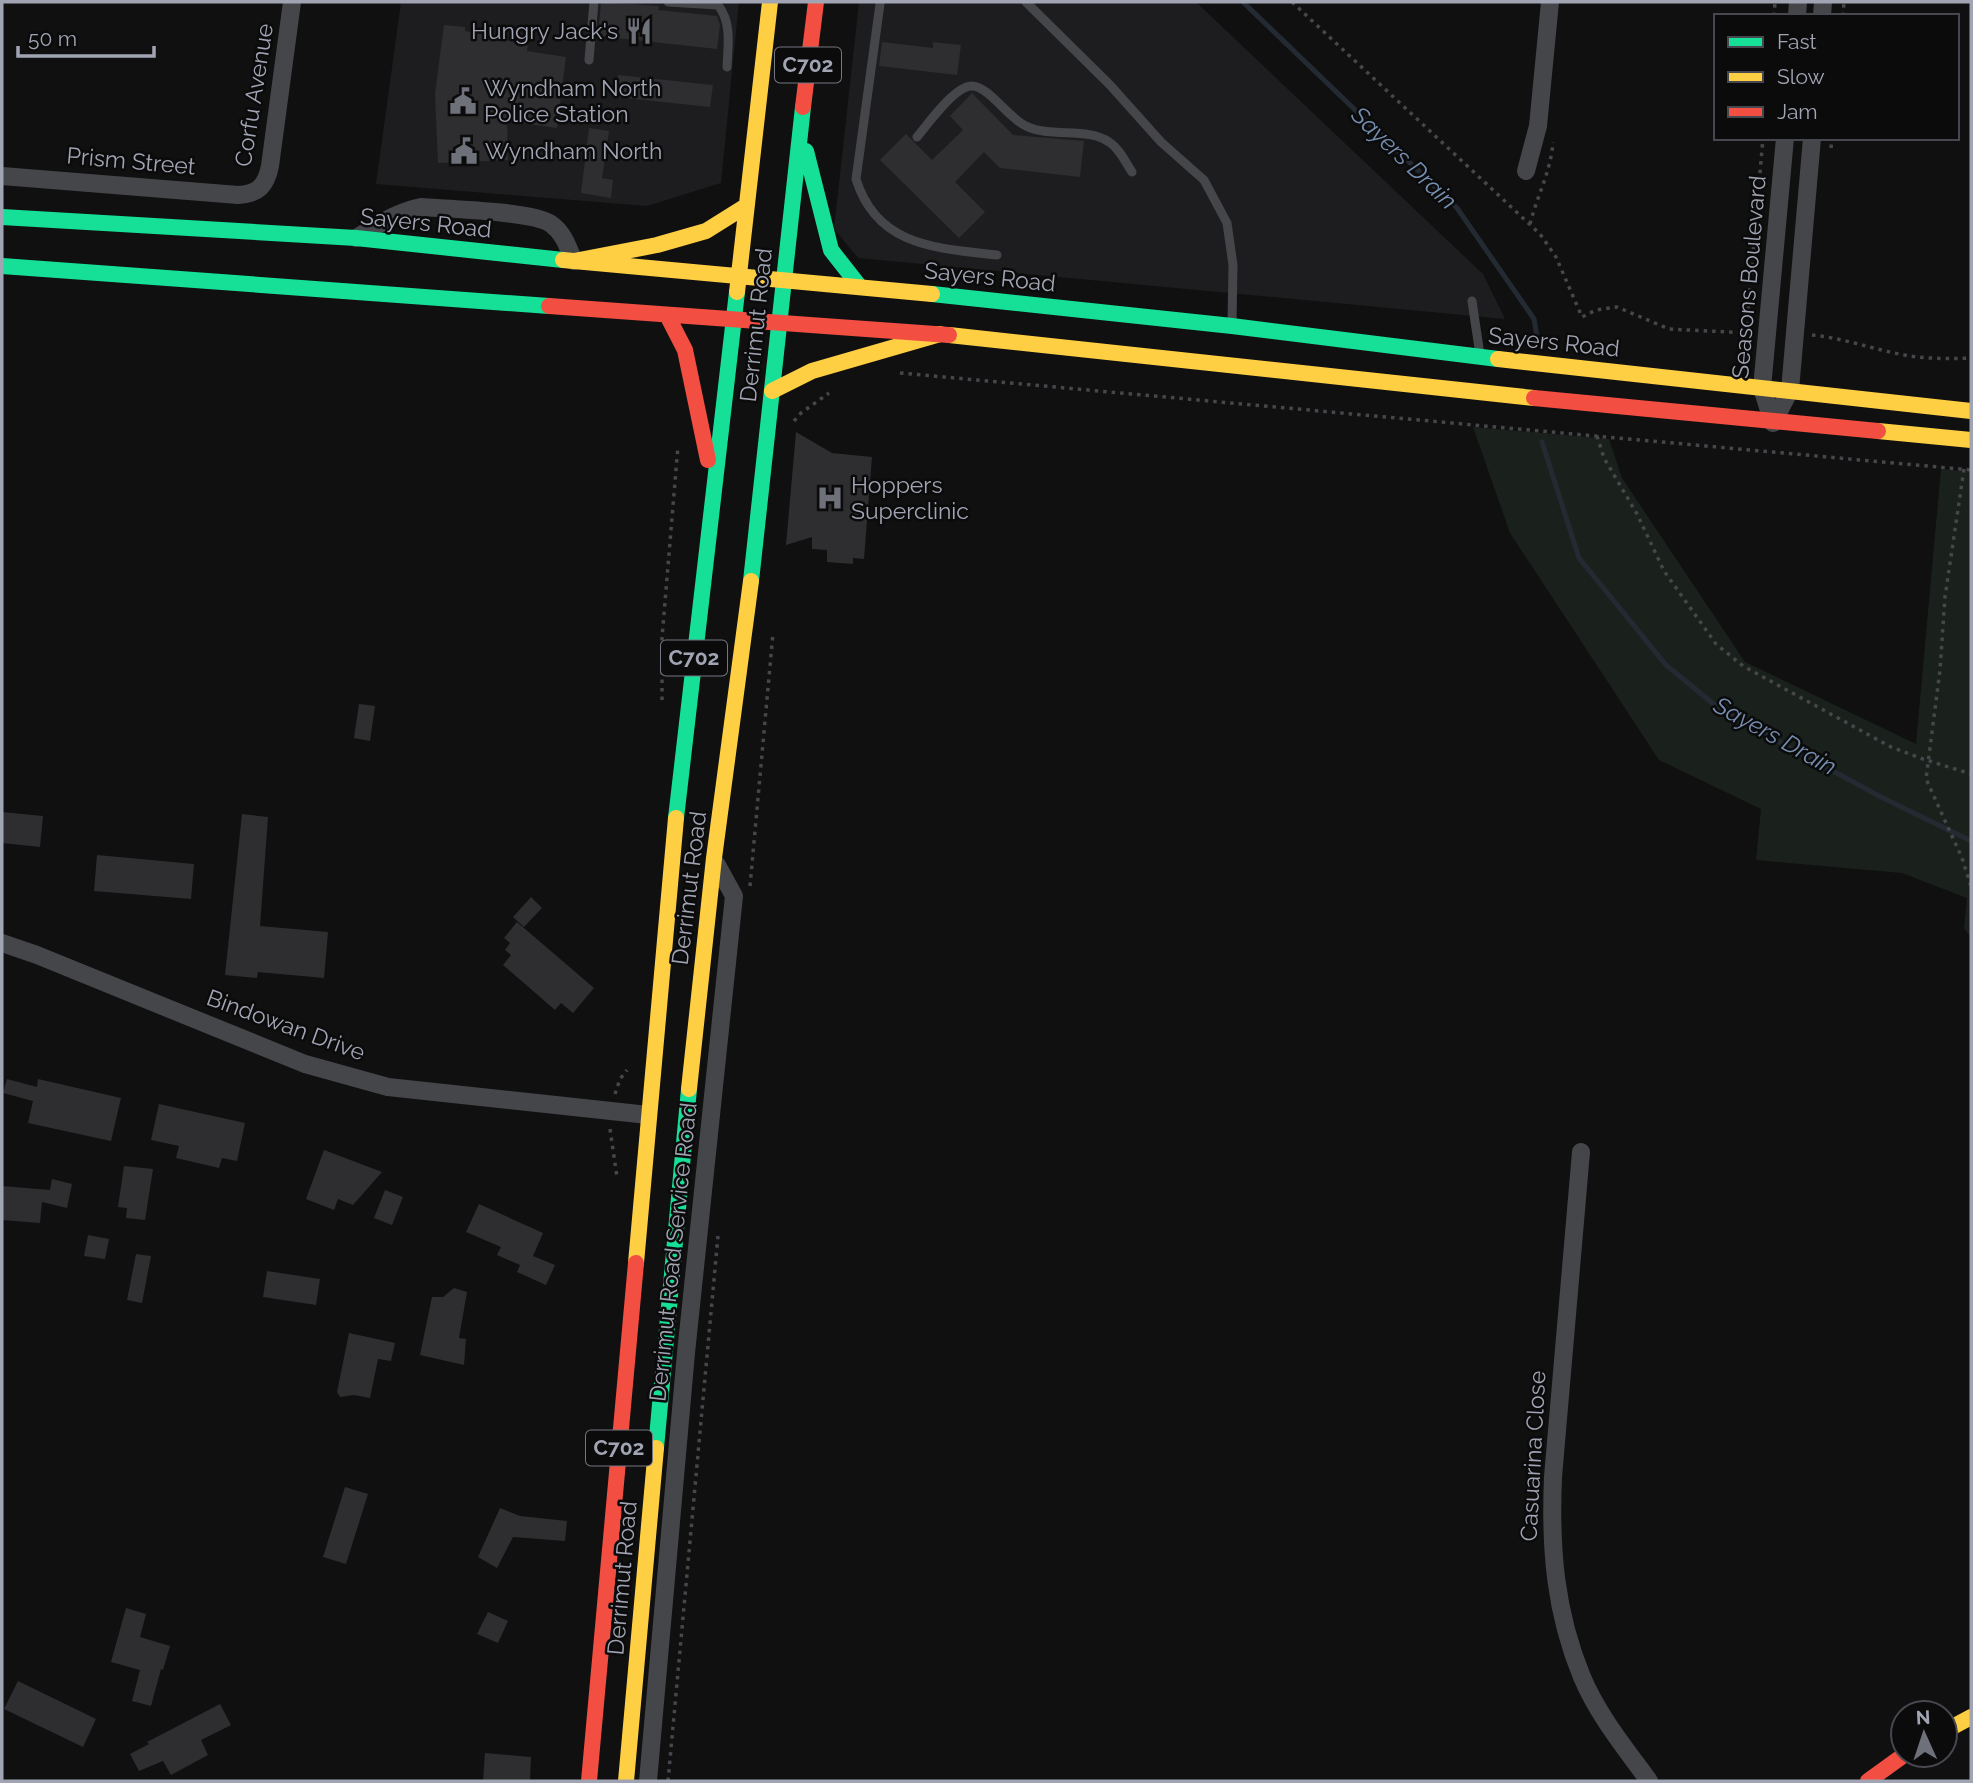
<svg xmlns="http://www.w3.org/2000/svg" width="1973" height="1783" font-family="Raleway,sans-serif">
	<rect width="100%" height="100%" fill="#101011"/>
	<!-- built -->
	<path fill="#1d1d1f" d="M401 2H739L721 183 647 206 376 184Z
		M859 2H1196L1483 274 1505 319 858 258 834 229Z"/>
	<!-- green -->
	<path fill="#1a211c" d="M1473 427 1609 439 1622 478 1745 662 1916 744 1941 469 1971 472V938L1964 928 1967 898 1902 873 1756 860 1761 809 1659 760 1510 533Z"/>
	<g fill="none" stroke-linecap="round" stroke-linejoin="round">
		<!-- stream -->
		<path stroke="#242a32" stroke-width="5" d="M1243 2 1457 208 1534 319 1537 337
			M1542 442 1579 558 1666 665 1722 711 1881 797 1971 841"/>
	</g>
	<!-- building -->
	<path fill="#2e2e30" d="M601 2 659 6 658 10 717 16 720 25 717 49 598 36Z
		M444 25 465 27V31L487 35 488 38 528 43 527 51 566 57 557 128 507 121 508 160 438 163 435 94Z
		M882 42 933 48V42L961 45 957 75 879 66Z
		M618 75 713 85 710 107 616 97Z
		M972 93 1013 135 1084 141 1080 177 1000 168 984 152 955 182 985 212 959 238 880 160 906 134 932 160 963 130 950 116Z
		M589 128 609 131 602 178 613 180 611 198 581 193Z
		M796 432 832 453 872 457 864 559 853 558V564L827 562V550L812 549V537L786 545Z
		M359 704 375 706 370 741 354 738Z
		M2 812 43 816 40 847 2 843Z
		M242 814 268 817 260 926 328 932 324 978 258 972 257 978 225 975Z
		M97 855 194 864 191 899 94 891Z
		M531 897 542 908 524 927 513 917Z
		M517 922 594 988 573 1013 561 1003 555 1010 503 965 511 955 505 950 510 943 504 938Z
		M7 1079 37 1087 38 1079 121 1098 111 1141 28 1123 33 1101 3 1093Z
		M159 1104 245 1123 237 1161 222 1158 219 1168 176 1158 179 1146 151 1140Z
		M324 1150 382 1172 353 1205 338 1199 334 1210 306 1199Z
		M124 1166 153 1169 145 1220 126 1218 127 1208 118 1207Z
		M52 1179 72 1184 67 1208 42 1202 40 1223 2 1220V1186L50 1190Z
		M385 1190 403 1197 392 1225 374 1218Z
		M479 1204 543 1233 533 1256 555 1265 546 1285 517 1272 520 1265 497 1255 501 1247 466 1232Z
		M88 1235 109 1239 105 1259 84 1256Z
		M136 1254 151 1256 142 1303 127 1300Z
		M267 1271 320 1279 316 1305 263 1297Z
		M454 1288 467 1292 459 1338 466 1339 464 1365 420 1355 432 1297H443Z
		M349 1333 395 1343 391 1361 378 1359 370 1398 354 1395 340 1397 337 1392Z
		M345 1487 368 1494 346 1564 323 1557Z
		M500 1508 520 1516 567 1521 565 1541 513 1537 497 1568 478 1557Z
		M126 1608 146 1614 140 1637 170 1646 163 1670 161 1669 151 1706 132 1701 140 1670 111 1662Z
		M488 1612 508 1621 498 1643 477 1634Z
		M18 1681 96 1719 83 1747 4 1709Z
		M220 1704 231 1725 201 1740 208 1755 171 1775 163 1761 139 1771 130 1754 149 1744 147 1742Z
		M485 1753 531 1757 530 1781H483Z"/>
	<g fill="none" stroke-linecap="round" stroke-linejoin="round">
		<!-- path -->
		<path stroke="#46464b" stroke-width="3.5" stroke-dasharray="3.5 5" stroke-linecap="butt" d="M1292 2 1540 234 1556 257 1582 317 1596 310 1617 307 1669 329 1749 333
			M1774 16 1775 2
			M1843 16 1844 2
			M1831 148 1832 138
			M1530 224C1537 196 1551 171 1553 142
			M1746 334 1763 138
			M1812 335C1842 338 1870 348 1899 354 1923 359 1947 359 1971 358
			M900 373 1971 470
			M794 421 801 413 829 393
			M1597 436 1604 458 1637 514 1664 571 1716 644 1743 666 1891 747 1923 759 1971 774
			M1964 469 1945 597 1940 670 1926 779 1962 858 1971 886
			M662 700V638L678 446
			M750 886 773 633
			M615 1094 620 1079 627 1070
			M610 1129 617 1177
			M1922 1765 1938 1755
			M668 1781 718 1236"/>
		<!-- lane -->
		<path stroke="#454649" stroke-width="9" d="M668 2 718 5C732 23 728 45 727 67
			M1026 2 1110 85 1161 142 1204 180 1227 223 1233 265 1232 323
			M880 4 856 179C877 247 937 248 997 255
			M589 60 594 2
			M917 137C928 124 954 87 971 86 988 85 1008 118 1026 126 1050 138 1088 127 1109 142 1119 148 1126 163 1132 172
			M1472 301 1480 355"/>
		<!-- street -->
		<path stroke="#454649" stroke-width="18" d="M1797 16 1798 2
			M1822 16 1823 2
			M1526 171 1538 126 1550 2
			M2 176 238 195C258 194 266 186 270 166L292 2
			M356 238C378 225 396 212 421 207 448 209 533 211 551 224 564 233 568 248 574 261
			M1773 423 1790 390 1812 138
			M1773 423 1762 388 1785 138
			M2 943 37 955 305 1064 388 1087 648 1115
			M1581 1152 1553 1477C1550 1548 1555 1612 1582 1677 1598 1715 1625 1748 1649 1781
			M648 1781 686 1353 734 896 717 865"/>
		<!-- fast -->
		<path stroke="#16e098" stroke-width="16" d="M806 151 831 250 860 287
			M2 217 356 238 563 260
			M2 266 549 306
			M932 294 1232 326 1498 359
			M751 581 803 107
			M676 818 737 292
			M656 1448 689 1089"/>
		<!-- slow -->
		<path stroke="#ffcf43" stroke-width="16" d="M563 260 932 294
			M574 261 657 245 706 231 746 206
			M737 292 770 2
			M949 335 1534 398
			M1498 359 1971 411
			M772 391 812 371 940 334
			M1878 431 1971 440
			M689 1089 714 858 751 581
			M636 1263 676 818
			M1945 1731 1971 1717
			M626 1781 656 1448"/>
		<!-- jam -->
		<path stroke="#f24e42" stroke-width="16" d="M803 107 816 2
			M549 306 949 335
			M667 315 685 350 708 460
			M1534 398 1878 431
			M589 1781 636 1263
			M1868 1781 1904 1755"/>
	</g>
	<!-- icons -->
	<defs>
		<symbol id="restaurant-bare" viewBox="-9 -9 18 18"><path d="M-5-6h1v4h1v-4h1v4h1v-4h1v5L-1.5 .5V6h-2V.5L-5-1ZM5-6V6H3V1.5H1.5Q1.5-4 5-6Z" fill="#6e707a" stroke="#0b0b0c" stroke-width="2.5" paint-order="stroke"/></symbol>
		<symbol id="civic-bare" viewBox="-9 -9 18 18"><path d="M-.6-6.5H3V-4.5H.6V-3L4-1V1h2V6H-6V1h2V-1L-.6-3ZM-1.2 2.5V6h2.4V2.5Z" fill="#6e707a" stroke="#0b0b0c" stroke-width="2.5" paint-order="stroke"/></symbol>
		<symbol id="hospital-bare" viewBox="-9 -9 18 18"><path d="M-5-5h3v3.5h4V-5h3V5h-3V1.5h-4V5h-3Z" fill="#6e707a" stroke="#0b0b0c" stroke-width="2.5" paint-order="stroke"/></symbol>
	</defs>
	<g fill-rule="evenodd">
		<use href="#restaurant-bare" x="620" y="12" width="38" height="38"/>
		<use href="#civic-bare" x="444" y="82" width="38" height="38"/>
		<use href="#civic-bare" x="445" y="132" width="38" height="38"/>
		<use href="#hospital-bare" x="811" y="479" width="38" height="38"/>
	</g>
	<g text-anchor="middle" stroke-width="5" stroke-linejoin="round" paint-order="stroke">
		<!-- shield labels -->
		<g fill="#0b0b0c" stroke="#747681" stroke-width="2">
			<rect x="775" y="47.5" width="66" height="35" rx="5"/>
			<rect x="661" y="640.5" width="66" height="35" rx="5"/>
			<rect x="586" y="1430.5" width="66" height="35" rx="5"/>
		</g>
		<g font-size="21" font-weight="bold" fill="#a1a4b3">
			<text x="808" y="72">C702</text>
			<text x="694" y="665">C702</text>
			<text x="619" y="1455">C702</text>
		</g>
		<!-- poi labels -->
		<g font-size="23" fill="#a1a4b3" stroke="#0b0b0c" text-anchor="start">
			<text x="618" y="39" text-anchor="end">Hungry Jack's</text>
			<text x="484" y="96">Wyndham North<tspan x="484" dy="26">Police Station</tspan></text>
			<text x="485" y="159">Wyndham North</text>
			<text x="851" y="493">Hoppers<tspan x="851" dy="26">Superclinic</tspan></text>
		</g>
		<!-- street labels -->
		<g font-size="23" fill="#a1a4b3" stroke="#0b0b0c">
			<text transform="translate(254 95) rotate(-81)" y="8">Corfu Avenue</text>
			<text transform="translate(131 161) rotate(5)" y="8">Prism Street</text>
			<text transform="translate(426 223) rotate(6)" y="8">Sayers Road</text>
			<text transform="translate(990 277) rotate(6)" y="8">Sayers Road</text>
			<text transform="translate(1749 277) rotate(-85)" y="8">Seasons Boulevard</text>
			<text transform="translate(756 325) rotate(-84)" y="8">Derrimut Road</text>
			<text transform="translate(1554 342) rotate(6)" y="8">Sayers Road</text>
			<text transform="translate(689 888) rotate(-83)" y="8">Derrimut Road</text>
			<text transform="translate(286 1025) rotate(20)" y="8">Bindowan Drive</text>
			<text transform="translate(673 1252) rotate(-84)" y="8">Derrimut Road Service Road</text>
			<text transform="translate(1533 1456) rotate(-87)" y="8">Casuarina Close</text>
			<text transform="translate(622 1578) rotate(-85)" y="8">Derrimut Road</text>
		</g>
		<!-- water labels -->
		<g font-size="24" font-style="italic" fill="#768eaf" stroke="#0b0b0c">
			<text transform="translate(1404 158) rotate(44)" y="8">Sayers Drain</text>
			<text transform="translate(1775 736) rotate(29)" y="8">Sayers Drain</text>
		</g>
	</g>
	<!-- border -->
	<rect width="1973" height="1783" fill="none" stroke="#a1a4b3" stroke-width="7"/>
	<!-- legend -->
	<rect x="1714" y="14" width="245" height="126" fill="#0b0b0c" stroke="#47484f" stroke-width="2"/>
	<rect x="1728" y="37" width="35" height="10" fill="#16e098" stroke="#47484f" stroke-width="2"/>
	<text x="1777" y="49" font-size="21" fill="#a1a4b3">Fast</text>
	<rect x="1728" y="72" width="35" height="10" fill="#ffcf43" stroke="#47484f" stroke-width="2"/>
	<text x="1777" y="84" font-size="21" fill="#a1a4b3">Slow</text>
	<rect x="1728" y="107" width="35" height="10" fill="#f24e42" stroke="#47484f" stroke-width="2"/>
	<text x="1777" y="119" font-size="21" fill="#a1a4b3">Jam</text>
	<!-- north arrow -->
	<g transform="translate(1924 1734) rotate(357)"><circle r="33" fill="#0b0b0c" stroke="#47484f" stroke-width="2"/>
	<path d="M0-5L12 26L0 18L-12 26Z" fill="#6e707a"/>
	<text y="-10" font-size="19" font-weight="bold" text-anchor="middle" fill="#a1a4b3">N</text>
	</g>
	<!-- scale -->
	<path d="M18 46v10h136v-10" fill="none" stroke="#a1a4b3" stroke-width="3.5"/>
	<text x="28" y="46" font-size="21" fill="#a1a4b3" stroke="#0b0b0c" stroke-width="5" paint-order="stroke">50 m</text>
</svg>
